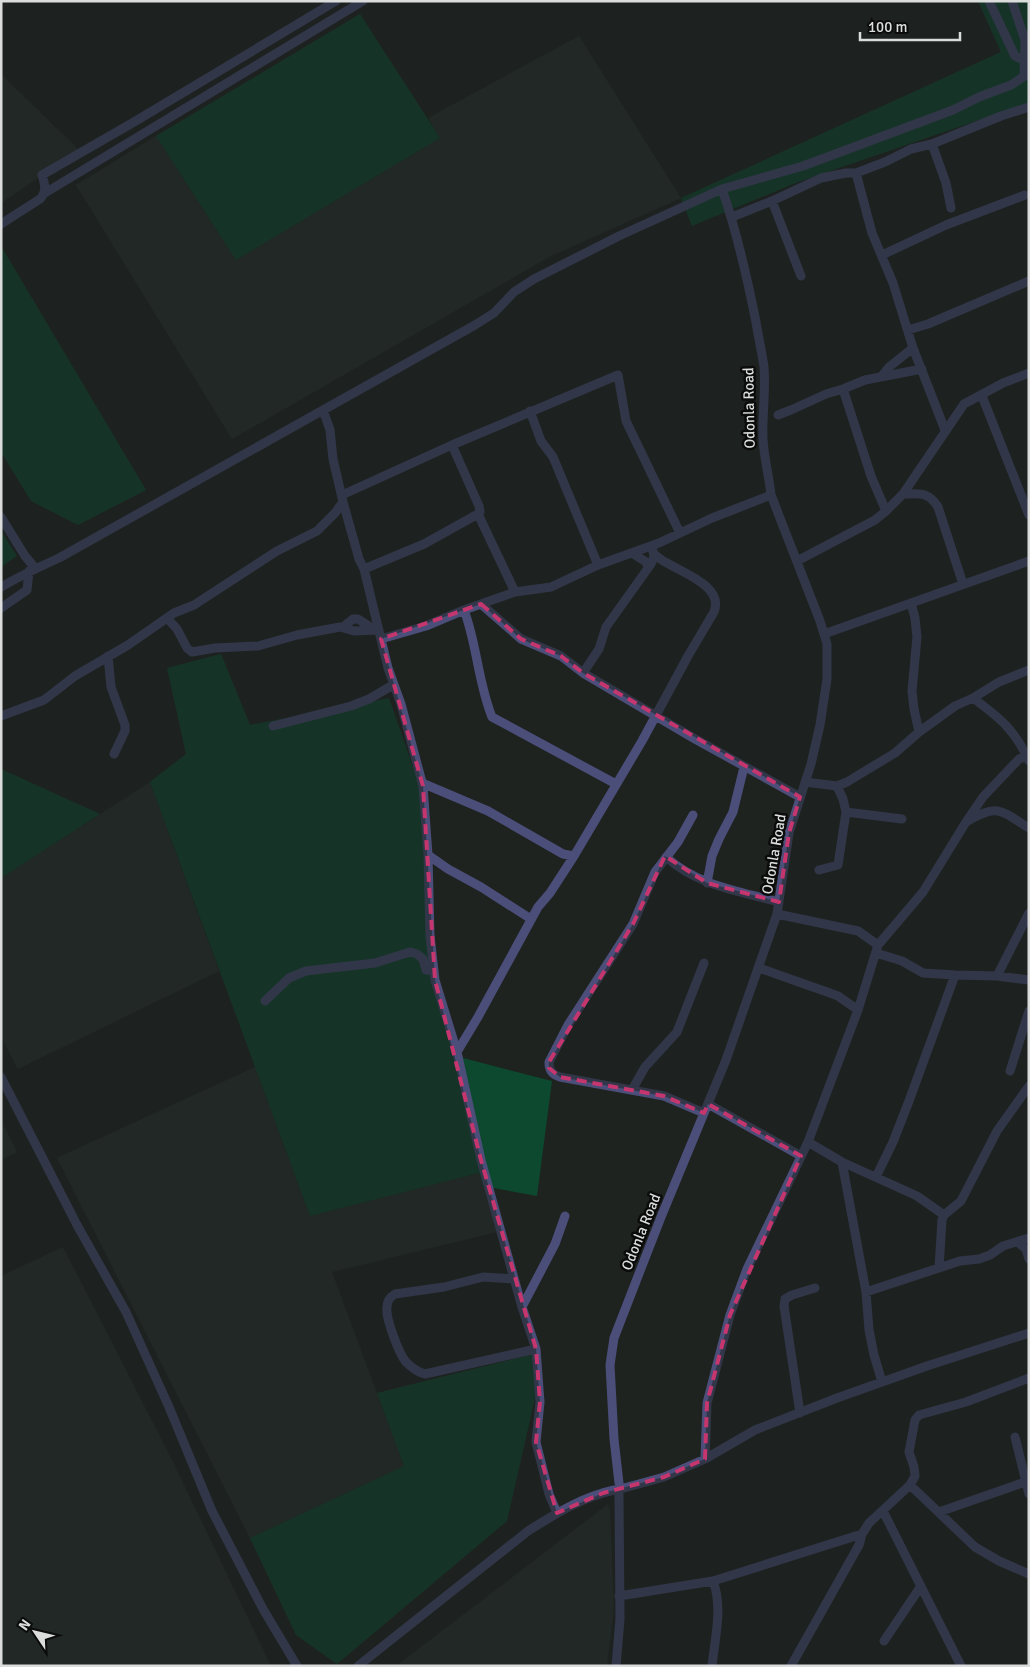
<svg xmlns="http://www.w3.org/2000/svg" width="1030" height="1667" font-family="Signika,sans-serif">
	<rect width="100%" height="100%" fill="#1e2320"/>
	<!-- built -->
	<path fill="#26302a" d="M579 36 681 198 551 256 232 439 76 185 156 136 236 260 440 138 428 118Z
		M1 74 79 150 1 203Z
		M150 782 219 971 18 1069 1 1037V878Z
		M255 1067 310 1216 479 1173 497 1232 332 1272 404 1466 250 1538 57 1158Z
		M1 1120 17 1152 1 1160Z
		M63 1247 173 1462 271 1666H1V1276Z
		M608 1504 610 1509 614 1607 607 1666H396Z"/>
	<!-- green -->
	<path fill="#0d492f" d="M978 1H1029V103L798 182 692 226 681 198 1001 52Z
		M360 14 440 138 236 260 156 136Z
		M1 246 146 490 78 525 31 501 1 452Z
		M1 531 17 556 1 567Z
		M221 654 250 725 389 698 420 787 439 985 463 1058 552 1081 537 1196 483 1186 479 1173 310 1216 150 782 186 754 167 668Z
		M1 769 100 814 1 878Z
		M534 1354 535 1398 507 1521 337 1664 296 1635 250 1538 404 1466 377 1393Z"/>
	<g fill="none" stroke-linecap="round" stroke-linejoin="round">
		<!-- minor -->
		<path stroke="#4c4e7a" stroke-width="9" d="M989 1 1015 56 1025 61
			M1012 1 1025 40 1024 76
			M932 144 946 183 951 208
			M856 173 872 233 893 283 913 348 945 430
			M45 193 363 1
			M772 201 801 276
			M732 217 772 201 821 178 846 173H856L885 162 911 149 932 144 1001 116 1029 107
			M1 224 40 199C47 191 45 184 42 175L134 122 336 1
			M882 255 946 225 1025 195
			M908 330 928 324 1029 281
			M881 377 889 367 913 348
			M843 389 871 476 886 511
			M982 396 1029 515
			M323 410 330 430 333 459 343 502 359 559 364 569 388 668 401 704 423 786 428 855 430 936 435 980 457 1052 481 1160 522 1307 536 1349 540 1402 536 1442 549 1494 557 1513
			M530 411 541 441 553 457 598 565
			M778 415 791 410 826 394 843 389 865 380 922 369
			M903 494C920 494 928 491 938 507L963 584
			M342 495 452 445 618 375 626 421 680 533
			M478 514 515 592
			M1 517 25 556 35 568
			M632 553 646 562 648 567
			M797 561 875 520 886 511 903 494 964 404 1003 383 1029 373
			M364 569 424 544 478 514 480 512 479 506 452 445
			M1 587C20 576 39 567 59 558L475 325 494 313 514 292 534 279 619 236 722 189 803 166 953 110 979 97 1011 85 1029 73
			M911 603 915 618 917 637 912 691 914 709 919 732
			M481 604 521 639 561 656 583 673 695 739 800 797
			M1 608 27 590 29 571
			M464 610C477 644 478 683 492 717L616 784
			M167 618 177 629 187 648 192 652 215 648 258 646 297 635 340 627 354 631 379 630
			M343 627 353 619H358L375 630
			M824 634 1029 561
			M381 639 426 626 464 610 515 592 551 587 598 565 659 543 712 518 771 495
			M108 656 111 687 125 725V731L114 754
			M583 673 599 649 606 627 651 564 654 557 653 551
			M973 698C1000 718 1015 730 1029 761
			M1 716 44 700 75 676 128 645 174 613 194 605 277 551 317 531 335 513 343 502
			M273 726 351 706 369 699 393 685
			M805 782 837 786 847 782 895 753 919 732 955 706 973 698 999 682 1029 670
			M422 783 488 811 563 854 574 856
			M837 786 843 799 846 812 902 819
			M693 815 678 842 655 872 633 924 568 1025 549 1062C549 1071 552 1074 560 1077L664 1096 704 1113
			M968 821C998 803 1001 811 1029 828
			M428 855 448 869 481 887 531 919
			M666 857C698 886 739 891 779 902
			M819 870 838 865 846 812
			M707 883 712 856 719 839 733 812 744 767
			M777 914 858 931 878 945
			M876 953 902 961 923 973 955 975 997 976 1029 980
			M759 968 827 992 838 996 858 1010
			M997 976 1029 913
			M265 1001 289 978 306 971 375 963 410 952 417 954 423 959 426 970H434
			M457 1052 478 1017 538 907 550 893 574 856 642 741 688 656 714 612C724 587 684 573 667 563 662 561 658 557 654 554
			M1010 1071 1029 1011
			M1 1077 77 1225 126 1312 169 1407 212 1511 263 1609 297 1666
			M632 1090 645 1067 677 1032 704 963
			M708 1104 801 1156
			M808 1142 842 1162 917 1196 944 1215
			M842 1162 866 1292 869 1330 874 1355 882 1382
			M876 1177 893 1142 909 1101 955 975
			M1018 1242 1026 1249 1029 1259
			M939 1268 942 1220 944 1215 961 1201 997 1131 1029 1086
			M514 1279 483 1277 444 1287 395 1294C390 1297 387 1301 387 1307 385 1317 399 1354 406 1362 412 1368 417 1372 425 1374L536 1349
			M866 1292 960 1261 979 1259 990 1255 1003 1246 1029 1238
			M522 1307 555 1244 565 1216
			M800 1413 784 1306 785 1299 792 1295 815 1288
			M1015 1437 1029 1494
			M705 1459 707 1403 730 1315 747 1269 808 1142 858 1010 878 945 923 892 966 822 983 797 1019 759 1029 755
			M619 1483 614 1439 610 1365 614 1338 661 1217 726 1060 777 914 789 833 811 764 820 725 827 679V644L820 621 771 495C769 476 764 458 763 439 762 415 766 391 764 367 762 352 758 336 756 322 747 277 737 232 722 189
			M910 1485 975 1547 999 1561 1029 1574
			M624 1488 664 1477 705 1459 755 1430 837 1398 927 1366 1029 1333
			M883 1511 961 1666
			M939 1512 1025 1482
			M619 1596 713 1581 862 1534
			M884 1641 921 1586
			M358 1666 528 1531C555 1514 582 1497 614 1490
			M616 1666 620 1619 619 1494
			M712 1666C715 1638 723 1607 713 1581
			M791 1666 859 1545 862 1534 869 1523 910 1485 915 1476 914 1467 909 1452 915 1420 919 1415 966 1402 1029 1378"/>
	</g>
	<!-- marked area -->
	<path d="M0 0H1030V1667H0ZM481 604 521 639 561 656 583 673 800 797 789 833 779 902 707 883 665 856 633 924 549 1062V1068L560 1077 664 1096 704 1113 708 1104 801 1156 730 1315 707 1403 705 1459 664 1477 603 1493 557 1513 536 1442 540 1402 536 1349 481 1160 435 980 423 786 381 639Z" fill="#1e2320" fill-opacity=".55" fill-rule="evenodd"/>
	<path fill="none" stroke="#c6366e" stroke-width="4" stroke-dasharray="10 6" stroke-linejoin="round" d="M481 604 521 639 561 656 583 673 800 797 789 833 779 902 707 883 665 856 633 924 549 1062V1068L560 1077 664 1096 704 1113 708 1104 801 1156 730 1315 707 1403 705 1459 664 1477 603 1493 557 1513 536 1442 540 1402 536 1349 481 1160 435 980 423 786 381 639Z"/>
	<g text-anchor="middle" stroke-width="5" stroke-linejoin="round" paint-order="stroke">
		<!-- street labels -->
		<g font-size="15" fill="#dadddb" stroke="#0a0b0a">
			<text transform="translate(749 408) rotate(-91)" y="5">Odonla Road</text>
			<text transform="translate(774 854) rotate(-80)" y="5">Odonla Road</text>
			<text transform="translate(641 1232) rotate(-68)" y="5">Odonla Road</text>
		</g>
	</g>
	<!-- border -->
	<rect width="1030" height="1667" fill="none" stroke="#dadddb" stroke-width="5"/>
	<!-- north arrow -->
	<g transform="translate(35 1632) rotate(305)" stroke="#0a0b0a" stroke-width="4" paint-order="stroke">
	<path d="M0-4L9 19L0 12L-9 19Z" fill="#dadddb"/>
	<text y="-8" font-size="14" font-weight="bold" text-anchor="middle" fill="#dadddb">N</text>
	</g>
	<!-- scale -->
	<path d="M860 32v8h100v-8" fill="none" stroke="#dadddb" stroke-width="2.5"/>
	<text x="868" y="32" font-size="15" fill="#dadddb" stroke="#0a0b0a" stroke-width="4" paint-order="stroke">100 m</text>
</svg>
